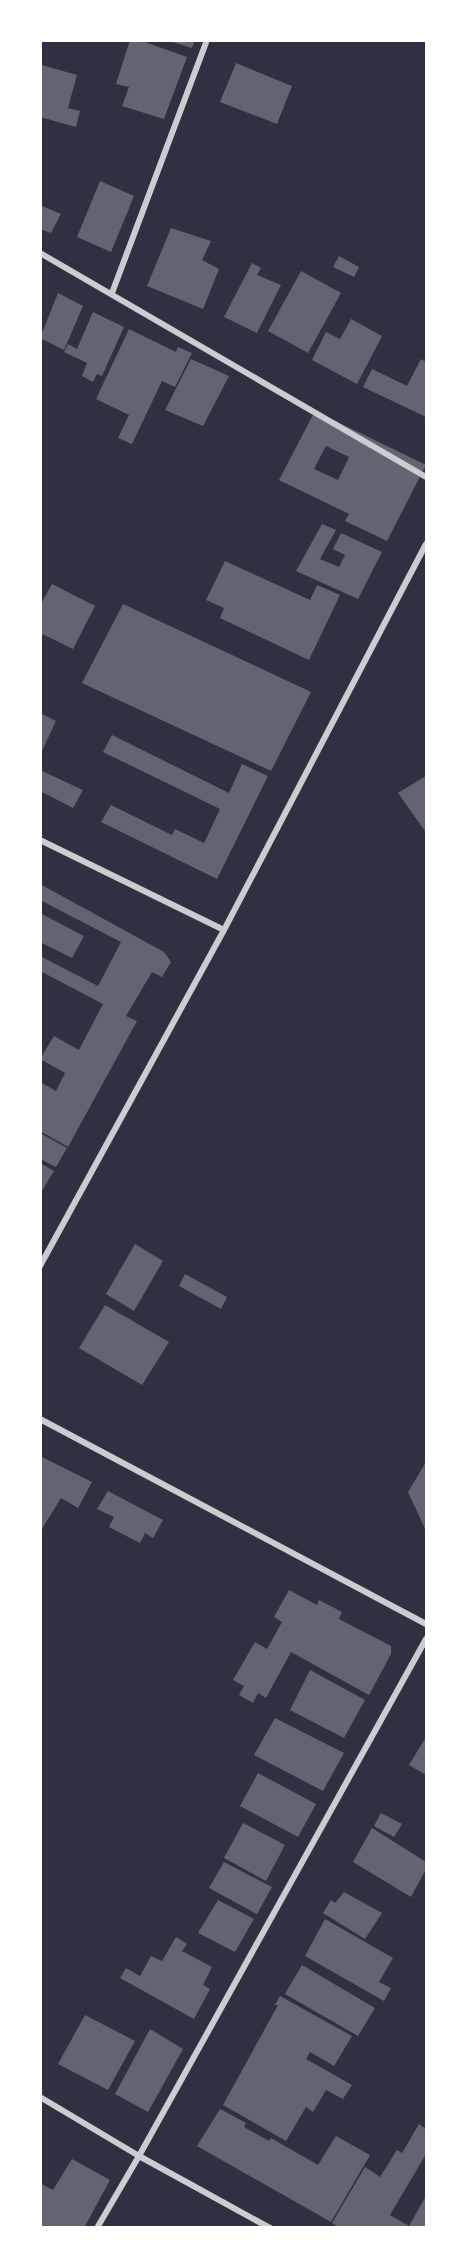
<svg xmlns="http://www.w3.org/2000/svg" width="467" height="2268" font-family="'Asap Condensed',sans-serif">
	<rect width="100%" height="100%" fill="#2d3142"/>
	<!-- building -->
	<path fill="#626471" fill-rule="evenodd" d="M130 40H139L187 57 164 119 122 106 129 87 116 84Z
		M166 40H195L192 48Z
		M236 63 292 86 277 124 220 102Z
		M42 65 77 75 68 108 80 111 76 127 40 117Z
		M100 181 134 196 111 252 77 237Z
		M40 205 61 214 51 233 40 229Z
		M171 228 211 241 202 260 219 269 203 309 147 286Z
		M339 256 359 267 354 277 333 267Z
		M252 263 261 268 257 275 281 285 257 333 224 317Z
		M301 271 341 293 308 353 268 331Z
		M58 293 83 306 64 350 40 338Z
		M93 312 124 327 102 376 97 374 93 382 82 376 87 363 64 352 68 344 77 349Z
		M351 319 382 336 357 384 312 360 326 332 340 339Z
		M129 329 176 352 178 347 192 353 175 387 162 381 132 444 118 438 129 415 96 399Z
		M191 359 229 376 203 426 165 410Z
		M421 359 426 362V417L363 387 372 369 407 386Z
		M315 411 426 465 387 541 345 521 349 514 279 480ZM326 446 349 457 338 480 314 469Z
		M322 524 336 530 320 559 339 567 345 555 333 549 341 533 382 552 358 599 296 571Z
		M225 561 310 600 317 585 340 595 309 660 220 618 224 608 206 600Z
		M52 584 95 606 73 649 40 633V606Z
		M123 604 311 692 271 771 82 683Z
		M40 713 56 721 40 755Z
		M112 735 229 793 242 764 268 776 217 879 101 822 111 805 172 835 175 829 204 843 220 809 103 752Z
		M40 770 83 790 73 808 40 791Z
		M426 776V830L425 831 398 793Z
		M40 884 164 952 171 962 162 977 152 972 126 1016 137 1021 68 1147 40 1131V1082L56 1091 65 1073 40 1059 54 1036 79 1050 103 1004 40 971V956L98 986 121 942 40 900Z
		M40 913 84 936 72 958 40 942Z
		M40 1133 67 1148 56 1167 40 1159Z
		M40 1163 54 1171 40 1194Z
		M135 1244 163 1261 134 1311 106 1294Z
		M185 1274 227 1297 221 1309 179 1286Z
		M105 1305 169 1342 142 1385 79 1348Z
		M40 1456 92 1482 78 1508 61 1498 40 1532Z
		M426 1462V1531L408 1492Z
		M108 1491 163 1520 153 1538 145 1533 140 1543 109 1527 114 1517 97 1509Z
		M289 1590 317 1605 319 1600 342 1612 339 1619 391 1646V1654L369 1695 291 1652 266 1698 258 1693 253 1703 239 1695 244 1686 233 1680 255 1642 267 1649 282 1622 274 1617Z
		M310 1670 365 1700 344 1738 290 1710Z
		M275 1718 344 1753 323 1791 254 1755Z
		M426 1737V1775L409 1765Z
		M258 1773 316 1804 298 1837 240 1806Z
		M381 1813 402 1824 394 1837 374 1826Z
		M243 1823 285 1845 266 1881 224 1858Z
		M372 1828 426 1862V1869L411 1897 353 1862Z
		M224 1862 272 1887 257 1914 209 1888Z
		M344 1892 382 1913 365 1939 323 1913 331 1900 335 1903Z
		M218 1900 254 1919 235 1952 198 1933Z
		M325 1919 393 1958 379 1982 391 1988 384 2001 305 1956Z
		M176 1937 187 1944 182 1951 212 1967 203 1985 210 1989 194 2019 120 1978 126 1968 140 1976 151 1956 162 1961Z
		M302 1965 375 2008 358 2036 285 1994Z
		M280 1996 352 2036 334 2066 310 2052 306 2059 352 2085 343 2099 326 2090 313 2112 306 2107 286 2141 223 2105 278 2005H275Z
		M85 2015 135 2041 108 2090 58 2064Z
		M150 2029 183 2049 148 2112 115 2094Z
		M220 2109 246 2123 244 2127 269 2141 271 2138 318 2165 336 2136 370 2155 331 2222 197 2146Z
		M419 2124 426 2129V2154L390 2215 409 2226 426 2196V2228H339L332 2223 365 2167 380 2177 397 2150 402 2153Z
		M72 2159 110 2180 84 2228H45L40 2225V2187L42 2184 53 2190Z"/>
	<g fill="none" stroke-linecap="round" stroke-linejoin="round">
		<!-- minor -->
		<path stroke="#caccd0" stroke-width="6" d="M40 253 426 477
			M112 293 207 40
			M40 840 224 930
			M40 1266 224 930 426 544
			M40 1419 426 1624
			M40 2097 139 2156 270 2228
			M97 2228 139 2156 426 1639"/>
	</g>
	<!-- border -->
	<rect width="467" height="2268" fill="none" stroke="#ffffff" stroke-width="84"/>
</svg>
